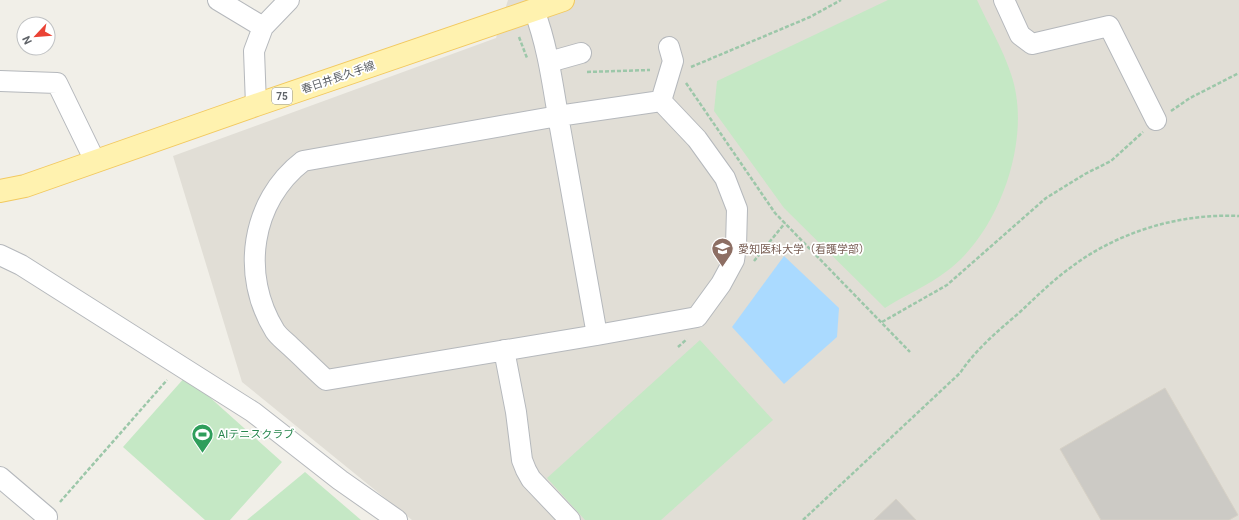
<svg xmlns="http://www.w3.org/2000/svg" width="1239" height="520" font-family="Roboto,'Noto Sans JP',sans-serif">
	<rect width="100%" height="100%" fill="#f1efe8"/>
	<!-- education -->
	<path fill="#e1ded6" d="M508 0H1239V520H412L242 382 173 156 496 38Z"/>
	<!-- green -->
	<path fill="#c5e8c5" d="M888 0H977C988 24 1003 49 1011 74 1033 137 1000 232 947 271 928 286 905 295 885 308L784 208 714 111 717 81Z
		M700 340 773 420 661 520H585L547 478Z
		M186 376 282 462 230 520H205L123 447Z
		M305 472 361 520H247Z"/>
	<!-- water -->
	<path fill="#aadaff" d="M784 256 839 308 837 337 784 384 732 327Z"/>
	<!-- building -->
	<path fill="#cccac5" stroke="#d6d1c6" d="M1165 388 1238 515 1229 520H1101L1060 449Z
		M896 499 916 520H874Z"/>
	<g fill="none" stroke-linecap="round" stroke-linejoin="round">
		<defs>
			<path id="minor" d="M218 0 263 27
				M1004 0 1020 35 1032 44 1109 26 1156 120
				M534 10C547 44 552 80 558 116L597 335 326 380C314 369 302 357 290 346 285 341 279 337 275 331 240 275 251 201 303 161L558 116 661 101 697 139 725 178 737 209 736 246 734 260 721 284 697 317 597 335
				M549 62 581 53
				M0 81 57 83 95 161
				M661 101 673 61 669 47
				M256 105 254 51 263 27 289 0
				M0 255 21 265 253 412 340 480 397 520
				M504 350 516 412 522 460 526 470 531 479 570 520
				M0 477 47 517"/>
			<path id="major" d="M0 191 25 186 256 105 563 0"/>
		</defs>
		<!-- minor casing -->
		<use href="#minor" stroke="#b5b8bc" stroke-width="22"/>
		<!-- major casing -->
		<use href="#major" stroke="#f2c960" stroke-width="24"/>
		<!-- path -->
		<path stroke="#9cc7a9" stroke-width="2.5" stroke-dasharray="4 2" stroke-linecap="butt" d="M519 37 527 58
			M691 67 810 17 841 0
			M587 72 650 70
			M686 83 775 213 910 352
			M1171 111 1190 98 1239 73
			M754 261 785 223
			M882 322 947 285 1046 198 1085 174 1111 161 1143 132
			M678 347 687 339
			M60 502 167 380
			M803 520 960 373C977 348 998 331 1020 312 1036 297 1052 281 1070 268 1117 232 1180 213 1239 216"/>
		<!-- minor -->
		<use href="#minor" stroke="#fff" stroke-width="20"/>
		<!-- major -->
		<use href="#major" stroke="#fff2af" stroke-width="22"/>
	</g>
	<!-- icons -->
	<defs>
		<symbol id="university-pin" viewBox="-11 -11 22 30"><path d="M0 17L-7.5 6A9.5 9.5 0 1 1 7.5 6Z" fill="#8d6e63" stroke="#fff"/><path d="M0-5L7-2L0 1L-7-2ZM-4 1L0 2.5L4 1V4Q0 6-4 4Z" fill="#fff"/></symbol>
		<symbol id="stadium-pin" viewBox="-11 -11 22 30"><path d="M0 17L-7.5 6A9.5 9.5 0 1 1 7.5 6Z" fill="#2e9e5b" stroke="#fff"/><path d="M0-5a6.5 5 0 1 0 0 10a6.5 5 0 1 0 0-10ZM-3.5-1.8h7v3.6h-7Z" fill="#fff"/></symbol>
	</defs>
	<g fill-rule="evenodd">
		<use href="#university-pin" x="710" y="236" width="25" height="34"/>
		<use href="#stadium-pin" x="190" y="422" width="25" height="34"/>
	</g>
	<g text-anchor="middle" stroke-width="3.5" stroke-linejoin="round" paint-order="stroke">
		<!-- shield labels -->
		<rect fill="#fff" stroke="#8f9295" stroke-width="1" x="272" y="88" width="20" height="16" rx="3"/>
		<g font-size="10" font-weight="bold" fill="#5f6368">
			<text x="282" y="100">75</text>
		</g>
		<!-- street labels -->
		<g font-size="11" fill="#5f6368" stroke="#fff">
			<text transform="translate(338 77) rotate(-19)" y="4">春日井長久手線</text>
		</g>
		<!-- education labels -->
		<g font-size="11" fill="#785e54" stroke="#fff" text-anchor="start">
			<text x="738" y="253">愛知医科大学（看護学部）</text>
		</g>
		<!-- leisure labels -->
		<g font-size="11" fill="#27864d" stroke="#fff" text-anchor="start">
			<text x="218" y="438">AIテニスクラブ</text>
		</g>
	</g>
	<!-- north arrow -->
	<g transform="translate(36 36) rotate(244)"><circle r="19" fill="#ffffff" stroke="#bfc1c3"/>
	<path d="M0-3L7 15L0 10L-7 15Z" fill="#ea4335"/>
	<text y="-6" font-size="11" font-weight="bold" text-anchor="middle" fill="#5f6368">N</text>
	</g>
</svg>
